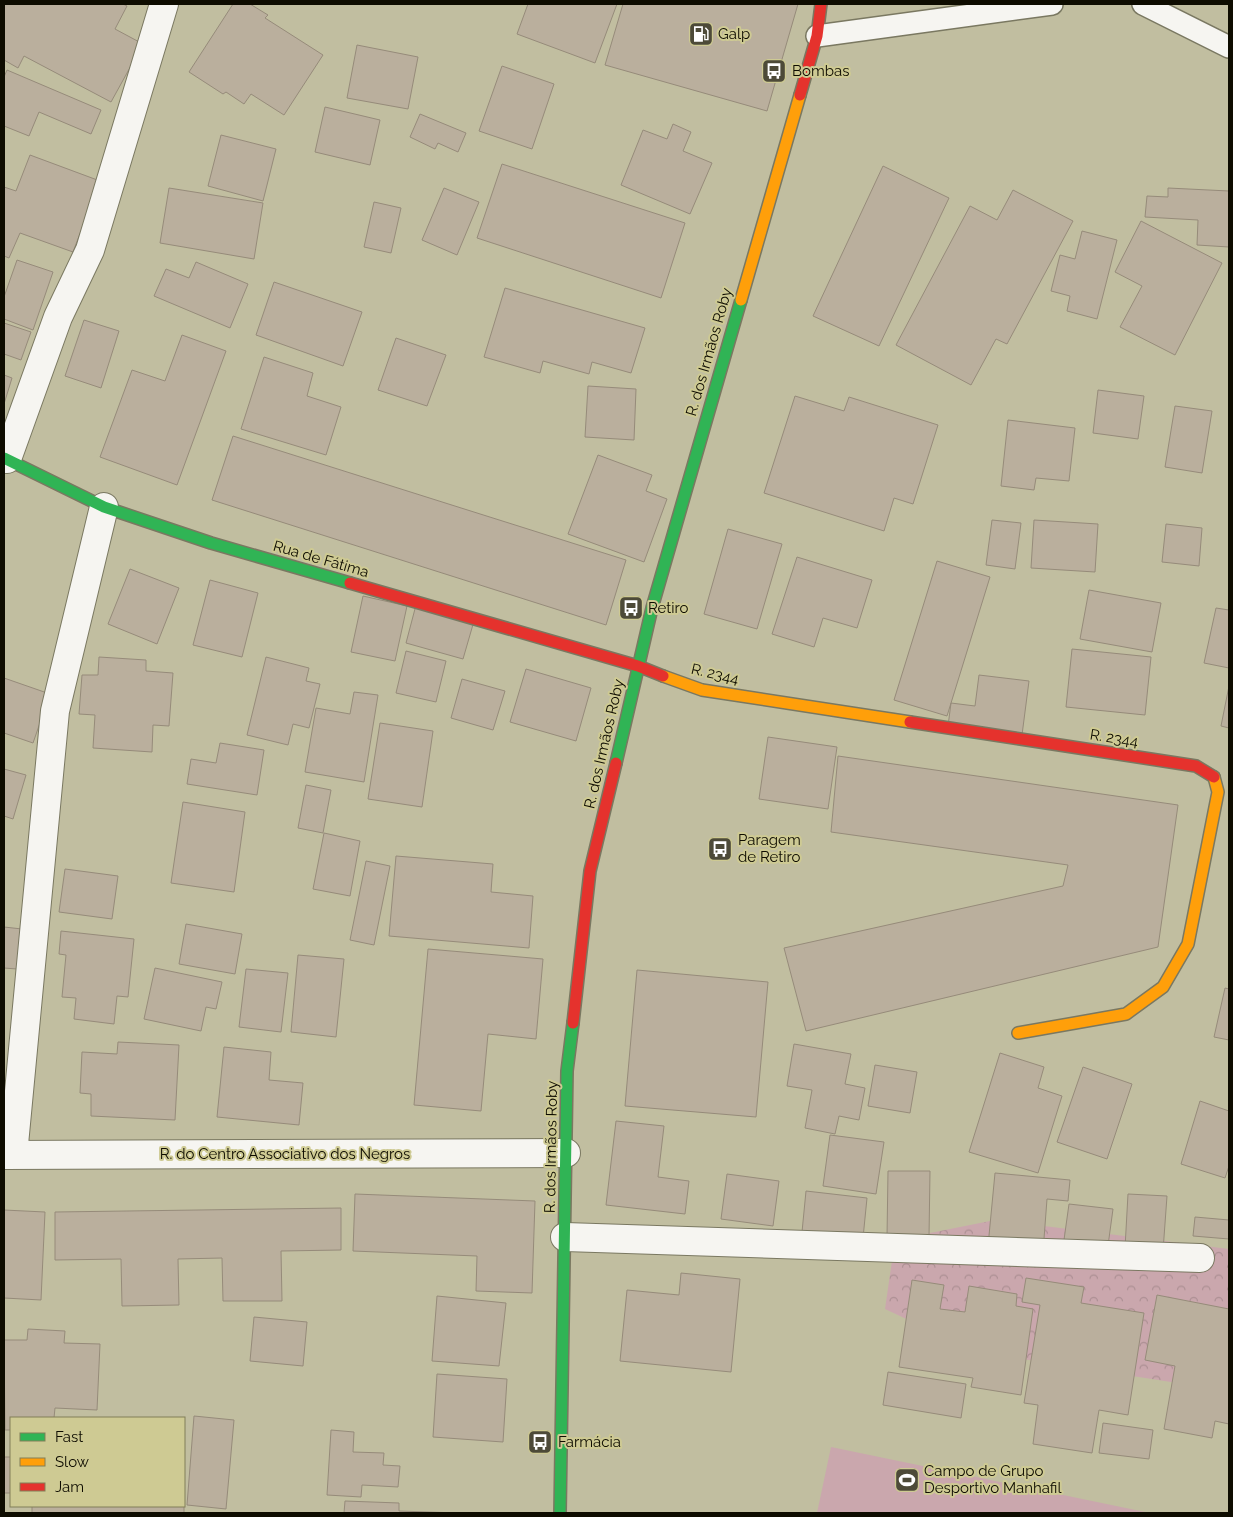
<svg xmlns="http://www.w3.org/2000/svg" width="1233" height="1517" font-family="Raleway,sans-serif">
	<defs>
		<pattern id="park-crowns" width="20" height="18" patternUnits="userSpaceOnUse" patternTransform="scale(1.25)"><rect width="20" height="18" fill="#caa7ad"/><path d="M2 6a3 3 0 1 1 6 0M12 15a3 3 0 1 1 6 0" fill="none" stroke="#ac8f93"/></pattern>
	</defs>
	<rect width="100%" height="100%" fill="#c1bea0"/>
	<!-- grass -->
	<path fill="#caa7ad" d="M831 1447 1150 1513H817Z"/>
	<!-- park -->
	<path fill="url(#park-crowns)" d="M995 1220 1229 1249V1391L977 1352 885 1309 895 1240Z"/>
	<!-- building -->
	<path fill="#baaf9d" stroke="#968b7a" d="M4 4H123L127 6 115 29 143 44 111 102 24 56 18 68 4 60Z
		M233 4H250L268 15 265 18 323 55 284 115 251 94 244 104 226 92 223 94 189 72Z
		M528 4H617L595 63 517 34Z
		M623 4H798L767 111 605 65Z
		M357 45 418 57 408 109 347 98Z
		M502 66 554 84 532 149 479 131Z
		M7 70 101 110 91 134 39 112 29 136 4 126V77Z
		M325 107 380 120 370 165 315 152Z
		M420 114 466 133 458 152 438 143 435 149 410 137Z
		M673 124 691 132 683 151 712 163 690 214 621 185 643 130 667 139Z
		M221 135 276 149 263 201 208 186Z
		M30 155 100 181 73 252 20 233 9 258 4 256V187L16 191Z
		M502 164 685 223 661 298 477 238Z
		M883 166 949 198 879 346 813 316Z
		M169 188 263 203 254 259 160 243Z
		M444 188 479 202 457 255 422 240Z
		M1168 188 1229 191V247L1197 245 1198 220 1145 217 1147 196 1168 197Z
		M1013 190 1073 221 1007 344 996 339 971 385 896 345 970 206 997 220Z
		M374 202 401 208 391 253 364 247Z
		M1141 221 1222 263 1175 355 1120 327 1142 286 1115 272Z
		M1082 231 1117 240 1097 319 1067 311 1070 296 1051 291 1060 255 1075 259Z
		M17 260 53 272 33 330 4 319V297Z
		M196 262 248 284 230 328 154 296 166 269 189 278Z
		M274 282 362 312 343 366 256 335Z
		M505 288 645 328 631 373 592 362 589 374 543 361 540 373 484 357Z
		M84 320 119 331 101 388 65 376Z
		M4 323 31 332 21 360 4 354Z
		M182 335 226 351 177 485 100 457 132 370 165 381Z
		M396 338 446 355 427 406 378 390Z
		M264 357 313 373 307 396 341 407 326 455 241 429Z
		M4 375 12 378 4 404Z
		M588 386 636 389 634 440 585 437Z
		M1098 390 1144 396 1138 439 1093 433Z
		M795 396 844 411 849 397 938 425 913 504 894 498 884 531 764 493Z
		M1175 406 1212 411 1202 473 1165 467Z
		M1008 420 1075 428 1069 481 1036 478 1034 490 1001 486Z
		M233 436 626 560 606 625 212 500Z
		M598 455 652 475 646 491 667 499 644 562 568 534Z
		M992 520 1021 523 1015 569 986 565Z
		M1034 520 1098 524 1095 572 1031 568Z
		M1166 524 1202 528 1199 566 1162 562Z
		M728 529 782 544 757 629 704 614Z
		M797 557 872 580 857 628 823 618 814 647 772 634Z
		M937 561 990 577 947 716 894 700Z
		M130 569 179 588 157 644 108 624Z
		M210 580 258 593 242 657 193 645Z
		M1089 590 1161 603 1152 652 1080 639Z
		M363 596 407 606 395 661 351 652Z
		M416 605 474 621 463 659 406 643Z
		M1216 608 1229 610V668L1204 663Z
		M1072 649 1151 657 1145 715 1066 707Z
		M406 651 446 661 436 702 396 693Z
		M99 657 146 660V671L173 673 169 726 153 725 152 752 93 748 95 715 79 714 82 675H98Z
		M266 657 309 668 306 681 320 684 309 728 293 724 288 745 247 735Z
		M526 669 591 688 576 741 510 722Z
		M979 675 1029 681 1022 735 948 726 951 703 975 706Z
		M4 678 50 694 33 743 4 733Z
		M462 679 505 691 493 730 451 718Z
		M1229 686V728L1221 726Z
		M354 692 378 695 364 782 305 772 316 708 350 714Z
		M380 723 433 731 422 807 368 799Z
		M768 737 837 747 828 809 759 799Z
		M220 743 264 750 257 795 187 784 191 759 216 763Z
		M838 756 1178 805 1158 947 806 1031 784 948 1063 886 1068 865 831 832Z
		M4 769 26 775 13 819 4 816Z
		M306 785 331 790 323 833 298 828Z
		M183 802 245 812 234 892 171 883Z
		M324 833 360 841 350 896 313 889Z
		M396 856 493 864 491 892 533 896 529 948 389 936Z
		M366 861 390 866 374 945 350 940Z
		M65 869 118 876 112 919 59 912Z
		M186 924 242 934 235 974 179 964Z
		M4 927 22 929 17 969 4 968Z
		M61 931 134 939 128 997 117 996 114 1024 74 1019 76 998 62 997 66 955 59 954Z
		M428 949 543 959 536 1039 488 1034 481 1111 414 1105Z
		M298 955 344 959 336 1037 291 1032Z
		M155 968 222 982 216 1009 206 1007 201 1031 144 1019Z
		M246 969 288 973 281 1032 239 1027Z
		M637 970 768 982 756 1117 625 1106Z
		M1225 988 1229 989V1040L1214 1037Z
		M118 1042 179 1045 175 1120 91 1116V1094L80 1093 82 1052 117 1054Z
		M794 1044 851 1054 845 1084 865 1088 859 1120 839 1116 835 1134 805 1128 812 1090 787 1086Z
		M224 1047 271 1052 269 1080 303 1083 299 1125 217 1117Z
		M1000 1053 1044 1067 1038 1088 1062 1096 1038 1173 969 1152Z
		M875 1065 917 1072 910 1113 868 1106Z
		M1083 1067 1132 1084 1107 1159 1057 1142Z
		M1200 1101 1229 1111V1166L1225 1178 1181 1164Z
		M616 1121 664 1126 658 1177 689 1181 685 1214 606 1205Z
		M830 1135 884 1142 876 1194 823 1186Z
		M888 1171H930L929 1237H887Z
		M995 1173 1070 1180 1068 1201 1047 1199 1043 1252 988 1246Z
		M727 1174 779 1181 773 1226 721 1219Z
		M806 1191 867 1198 863 1238 802 1232Z
		M355 1194 535 1201 532 1293 476 1291 477 1256 353 1251Z
		M1128 1194 1167 1196 1163 1251 1125 1248Z
		M1069 1204 1113 1209 1107 1253 1063 1247Z
		M341 1208V1250L281 1251 282 1301H223L222 1258 178 1259 179 1305 122 1306 121 1259 55 1260V1212Z
		M4 1210 45 1212 41 1300 4 1298Z
		M1195 1217 1229 1220V1239L1193 1236Z
		M681 1273 740 1279 731 1372 620 1361 627 1290 679 1295Z
		M1026 1278 1084 1287 1081 1303 1144 1313 1128 1415 1099 1410 1092 1453 1033 1444 1038 1405 1024 1403 1040 1305 1022 1302Z
		M912 1280 944 1285 940 1309 965 1312 969 1286 1017 1294 1016 1306 1033 1309 1021 1395 971 1387 973 1378 899 1367Z
		M1157 1295 1229 1309V1424L1215 1421 1212 1438 1164 1429 1175 1366 1145 1360Z
		M437 1296 506 1303 499 1366 432 1361Z
		M254 1317 307 1322 303 1366 250 1361Z
		M28 1329 65 1331 64 1343 100 1344 97 1410 55 1408 54 1418H11V1430H5L4 1340H27Z
		M888 1372 966 1384 961 1418 883 1405Z
		M437 1374 507 1379 503 1442 433 1437Z
		M194 1416 234 1420 226 1509 187 1505Z
		M1103 1423 1153 1430 1149 1459 1099 1453Z
		M331 1430 354 1432 353 1452 384 1453 383 1465 400 1466 398 1487 362 1485 361 1497 327 1495Z
		M4 1457H11V1493H4Z
		M345 1501 399 1503V1511L458 1513H344Z
		M32 1506H184V1513H32Z"/>
	<g fill="none" stroke-linecap="round" stroke-linejoin="round">
		<defs>
			<path id="lane" d="M1143 4 1229 47
				M817 36 1052 4"/>
			<path id="street" d="M7 459 58 317 90 250 164 4
				M4 1155 566 1153
				M13 1155 55 711 104 507
				M565 1237 1200 1258"/>
			<path id="fast" d="M4 458 104 507 211 543 350 583
				M616 763 652 608 741 300
				M560 1513 567 1071 573 1023"/>
			<path id="slow" d="M741 300 800 95
				M663 676 702 690 910 722
				M1018 1033 1126 1014 1163 987 1188 944 1218 792 1214 777"/>
			<path id="jam" d="M800 95 817 36 821 4
				M350 583 638 666 663 676
				M910 722 1196 766 1214 777
				M573 1023 590 871 616 763"/>
		</defs>
		<!-- lane casing -->
		<use href="#lane" stroke="#7a7861" stroke-width="24"/>
		<!-- street casing -->
		<use href="#street" stroke="#7a7861" stroke-width="30"/>
		<!-- fast casing -->
		<use href="#fast" stroke="#7a7861" stroke-width="14"/>
		<!-- slow casing -->
		<use href="#slow" stroke="#7a7861" stroke-width="14"/>
		<!-- jam casing -->
		<use href="#jam" stroke="#7a7861" stroke-width="14"/>
		<!-- lane -->
		<use href="#lane" stroke="#f6f5f1" stroke-width="21"/>
		<!-- street -->
		<use href="#street" stroke="#f6f5f1" stroke-width="28"/>
		<!-- fast -->
		<use href="#fast" stroke="#30b455" stroke-width="11"/>
		<!-- slow -->
		<use href="#slow" stroke="#ff9f0a" stroke-width="11"/>
		<!-- jam -->
		<use href="#jam" stroke="#e5322d" stroke-width="11"/>
	</g>
	<!-- icons -->
	<defs>
		<symbol id="fuel-square" viewBox="-11 -11 22 22"><rect x="-9" y="-9" width="18" height="18" rx="4" fill="#4d4a38" stroke="#ceca93"/><path d="M-5.5-6h7V0h2V4h1.3V-2.5L3-4.5l.8-.8L6-3V5H2.5V1h-1V6h-7ZM-4.2-4.7v3.2H.2V-4.7Z" fill="#fff"/></symbol>
		<symbol id="bus-square" viewBox="-11 -11 22 22"><rect x="-9" y="-9" width="18" height="18" rx="4" fill="#4d4a38" stroke="#ceca93"/><path d="M-5-6H5V4H4V6H2V4H-2V6H-4V4H-5ZM-3.5-4V0h7V-4ZM-3.5 1.2v1.5H-2V1.2ZM2 1.2v1.5H3.5V1.2Z" fill="#fff"/></symbol>
		<symbol id="stadium-square" viewBox="-11 -11 22 22"><rect x="-9" y="-9" width="18" height="18" rx="4" fill="#4d4a38" stroke="#ceca93"/><path d="M0-5a6.5 5 0 1 0 0 10a6.5 5 0 1 0 0-10ZM-3.5-1.8h7v3.6h-7Z" fill="#fff"/></symbol>
	</defs>
	<g fill-rule="evenodd">
		<use href="#fuel-square" x="687" y="20" width="28" height="28"/>
		<use href="#bus-square" x="760" y="57" width="28" height="28"/>
		<use href="#bus-square" x="617" y="594" width="28" height="28"/>
		<use href="#bus-square" x="706" y="835" width="28" height="28"/>
		<use href="#bus-square" x="526" y="1428" width="28" height="28"/>
		<use href="#stadium-square" x="893" y="1466" width="28" height="28"/>
	</g>
	<g text-anchor="middle" stroke-width="4" stroke-linejoin="round" paint-order="stroke">
		<!-- poi labels -->
		<g font-size="15" fill="#0e0c00" stroke="#ceca93" text-anchor="start">
			<text x="718" y="39">Galp</text>
			<text x="792" y="76">Bombas</text>
			<text x="648" y="613">Retiro</text>
			<text x="738" y="845">Paragem<tspan x="738" dy="17">de Retiro</tspan></text>
			<text x="558" y="1447">Farmácia</text>
			<text x="924" y="1476">Campo de Grupo<tspan x="924" dy="17">Desportivo Manhafil</tspan></text>
		</g>
		<!-- street labels -->
		<g font-size="15" fill="#0e0c00" stroke="#ceca93">
			<text transform="translate(709 352) rotate(-74)" y="5">R. dos Irmãos Roby</text>
			<text transform="translate(321 559) rotate(16)" y="5">Rua de Fátima</text>
			<text transform="translate(715 674) rotate(13)" y="5">R. 2344</text>
			<text transform="translate(1114 738) rotate(9)" y="5">R. 2344</text>
			<text transform="translate(604 744) rotate(-77)" y="5">R. dos Irmãos Roby</text>
			<text transform="translate(551 1147) rotate(-89)" y="5">R. dos Irmãos Roby</text>
			<text x="285" y="1159">R. do Centro Associativo dos Negros</text>
		</g>
	</g>
	<!-- border -->
	<rect width="1233" height="1517" fill="none" stroke="#0e0c00" stroke-width="10"/>
	<!-- legend -->
	<rect x="10" y="1417" width="175" height="90" fill="#ceca93" stroke="#817e58"/>
	<rect x="20" y="1433" width="25" height="8" fill="#30b455" stroke="#817e58"/>
	<text x="55" y="1442" font-size="15" fill="#0e0c00">Fast</text>
	<rect x="20" y="1458" width="25" height="8" fill="#ff9f0a" stroke="#817e58"/>
	<text x="55" y="1467" font-size="15" fill="#0e0c00">Slow</text>
	<rect x="20" y="1483" width="25" height="8" fill="#e5322d" stroke="#817e58"/>
	<text x="55" y="1492" font-size="15" fill="#0e0c00">Jam</text>
</svg>
